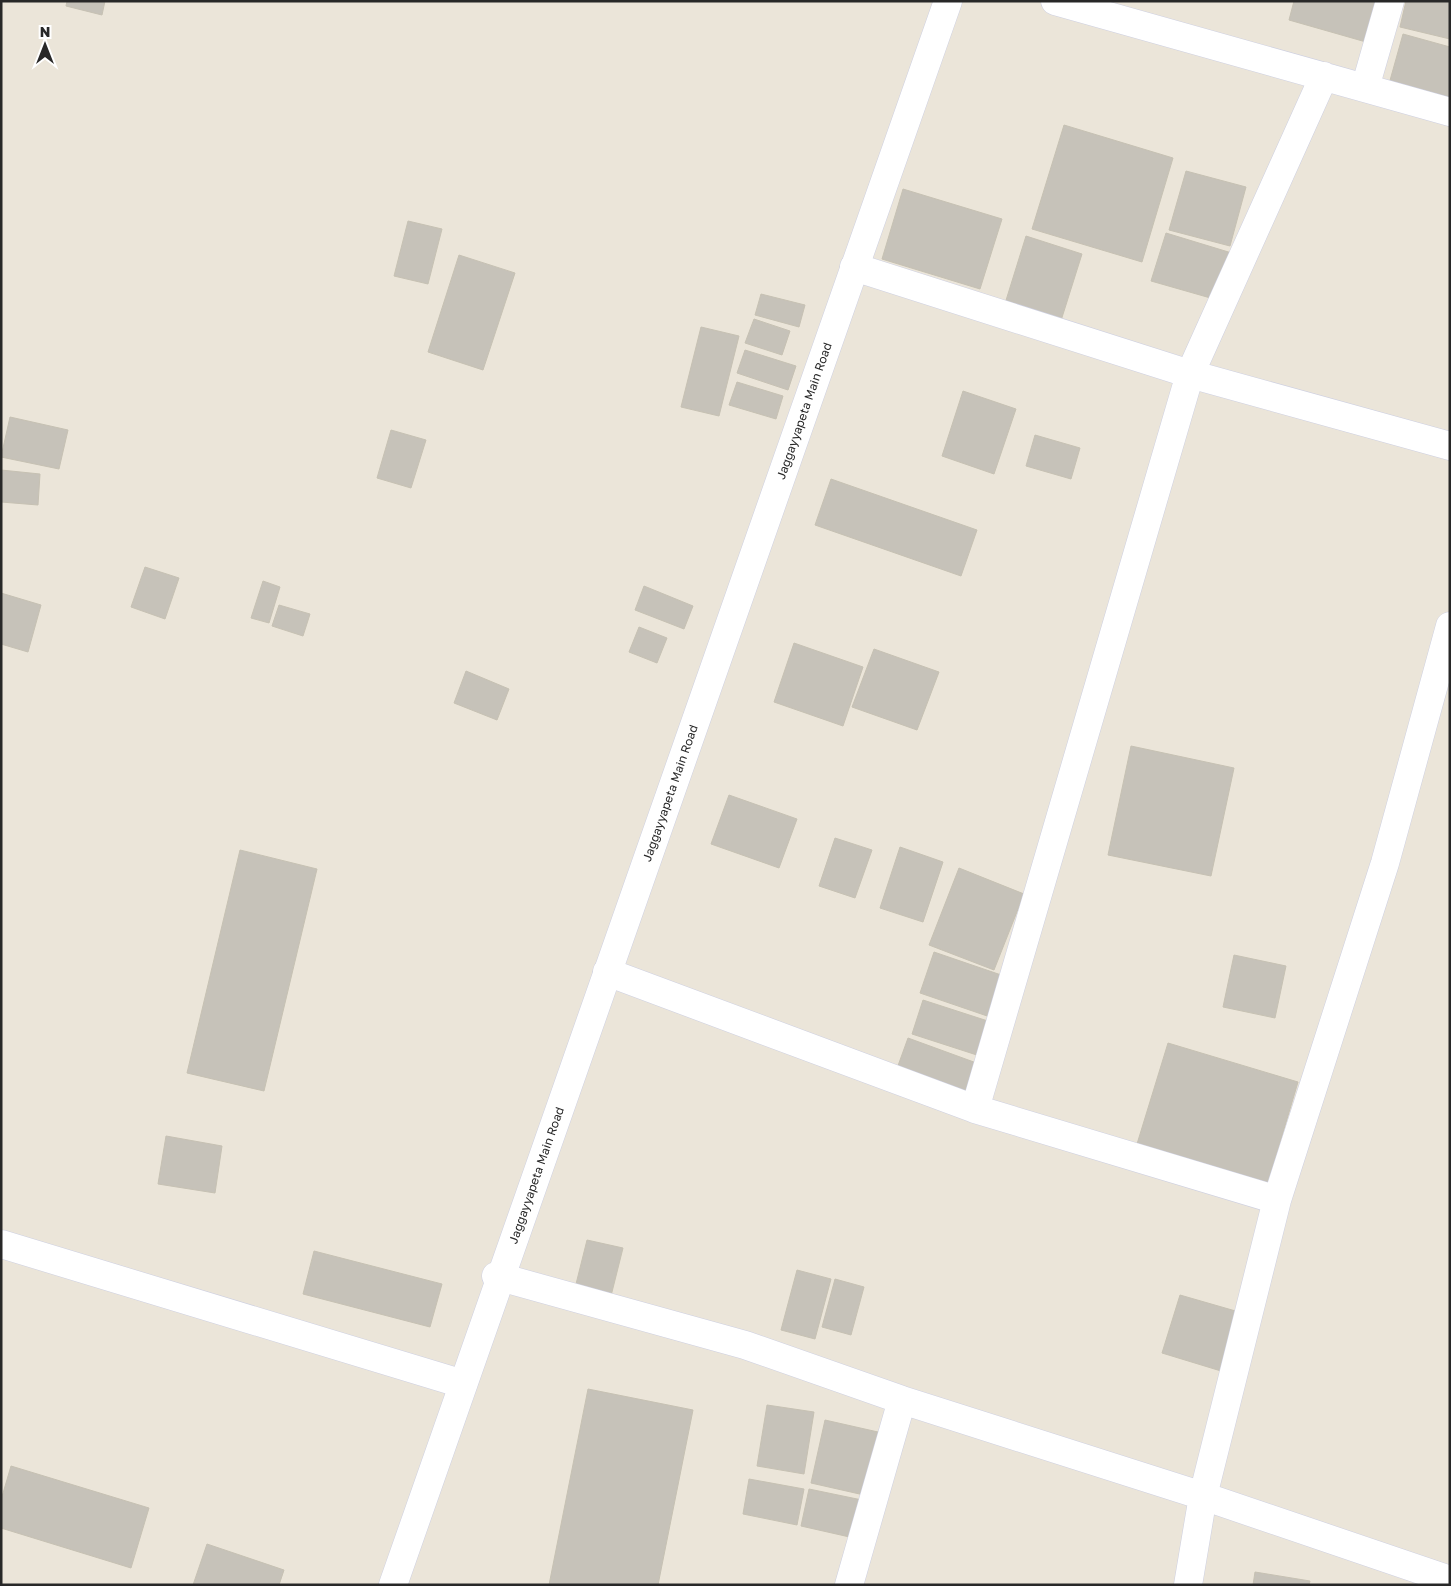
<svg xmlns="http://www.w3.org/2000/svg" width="1451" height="1586" font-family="'Golos Text',sans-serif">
	<rect width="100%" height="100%" fill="#ebe5d9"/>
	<!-- building -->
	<path fill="#c6c2b9" stroke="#c6c1b3" d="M67 1H105L102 15 66 6Z
		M1294 1H1386L1373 44 1289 20Z
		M1406 1H1450V39L1400 27Z
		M1403 34 1450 47V102L1389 84Z
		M1064 125 1173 158 1142 262 1032 229Z
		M1186 171 1246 187 1230 246 1169 230Z
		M903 189 1002 219 980 289 882 259Z
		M408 221 442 229 428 284 394 276Z
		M1166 233 1235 254 1221 301 1151 281Z
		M1026 236 1082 254 1059 327 1003 310Z
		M459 255 515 273 483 370 428 352Z
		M761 294 805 305 799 327 755 315Z
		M754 319 790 331 782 355 745 343Z
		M701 327 739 336 719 416 681 407Z
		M745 350 796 366 788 390 737 373Z
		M737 382 783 396 776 419 729 405Z
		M963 391 1016 409 994 474 942 456Z
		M10 417 68 430 59 469 1 457Z
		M391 430 426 440 411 488 377 478Z
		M1035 435 1080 448 1071 479 1026 466Z
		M1 470 40 474 38 505 1 502Z
		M831 479 977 530 961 576 815 525Z
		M145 567 179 578 165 619 131 607Z
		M263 581 280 587 269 623 251 618Z
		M644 586 693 606 684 629 635 610Z
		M1 593 41 605 28 652 1 644Z
		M279 605 310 614 303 636 272 626Z
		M639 627 667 638 657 663 629 652Z
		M794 643 863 667 843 726 774 702Z
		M874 649 939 672 917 730 852 707Z
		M466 671 509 689 497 720 454 703Z
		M1131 746 1234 768 1211 876 1108 855Z
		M729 795 797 819 779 868 711 844Z
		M835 838 872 850 855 898 819 886Z
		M900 847 943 862 923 922 880 908Z
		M240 850 317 869 264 1091 187 1073Z
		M959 868 1024 894 994 970 929 945Z
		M934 952 1007 977 993 1018 920 993Z
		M1234 955 1286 966 1275 1018 1223 1007Z
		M923 1000 994 1023 983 1057 912 1034Z
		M908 1038 982 1065 969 1101 895 1074Z
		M1168 1043 1298 1082 1268 1183 1137 1144Z
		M166 1136 222 1146 215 1193 158 1184Z
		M587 1240 623 1248 611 1296 575 1288Z
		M314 1251 442 1284 430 1327 303 1294Z
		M797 1270 831 1279 815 1339 781 1330Z
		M835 1279 864 1287 851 1335 822 1327Z
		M1180 1295 1239 1312 1221 1371 1162 1353Z
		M588 1389 693 1410 658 1585H549Z
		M767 1405 814 1412 804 1474 757 1466Z
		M825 1420 878 1432 864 1495 811 1483Z
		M11 1466 149 1508 131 1568 1 1528V1500Z
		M749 1479 804 1489 797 1525 743 1514Z
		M809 1489 862 1500 854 1538 801 1526Z
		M207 1544 284 1570 279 1585H193Z
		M1255 1572 1310 1581 1309 1585H1253Z"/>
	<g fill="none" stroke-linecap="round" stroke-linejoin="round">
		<defs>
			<path id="minor" d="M1055 1 1450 112
				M1365 88 1390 1
				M854 267 1190 374 1450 446
				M607 972 975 1109 1277 1200
				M975 1109 1190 374 1324 76
				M1 1244 463 1384
				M496 1276 745 1345 902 1400 1203 1496 1450 1580
				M849 1585 902 1400
				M1188 1585 1203 1496 1277 1200 1385 863 1450 626"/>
			<g id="secondary">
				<path id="s1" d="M393 1585 948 1"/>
			</g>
		</defs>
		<!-- minor casing -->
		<use href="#minor" stroke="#ced0e1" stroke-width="29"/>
		<!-- secondary casing -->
		<use href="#secondary" stroke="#ced0e1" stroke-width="29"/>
		<!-- minor -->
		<use href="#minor" stroke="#fff" stroke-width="28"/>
		<!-- secondary -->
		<use href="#secondary" stroke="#fff" stroke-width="28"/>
	</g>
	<g text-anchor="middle" stroke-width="4" stroke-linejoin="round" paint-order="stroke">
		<!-- street labels -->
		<g font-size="12" fill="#282828" stroke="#fff">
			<text dy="4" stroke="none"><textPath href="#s1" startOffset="1244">Jaggayyapeta Main Road</textPath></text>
			<text dy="4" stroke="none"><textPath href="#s1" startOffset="839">Jaggayyapeta Main Road</textPath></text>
			<text dy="4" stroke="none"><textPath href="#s1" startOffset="434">Jaggayyapeta Main Road</textPath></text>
		</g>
	</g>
	<!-- border -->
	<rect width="1451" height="1586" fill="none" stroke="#282828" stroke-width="5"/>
	<!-- north arrow -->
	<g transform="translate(45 45)" stroke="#ffffff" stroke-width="4" paint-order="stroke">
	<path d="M0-4L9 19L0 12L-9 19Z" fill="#282828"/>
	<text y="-8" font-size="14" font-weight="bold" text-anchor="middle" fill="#282828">N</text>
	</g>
</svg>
